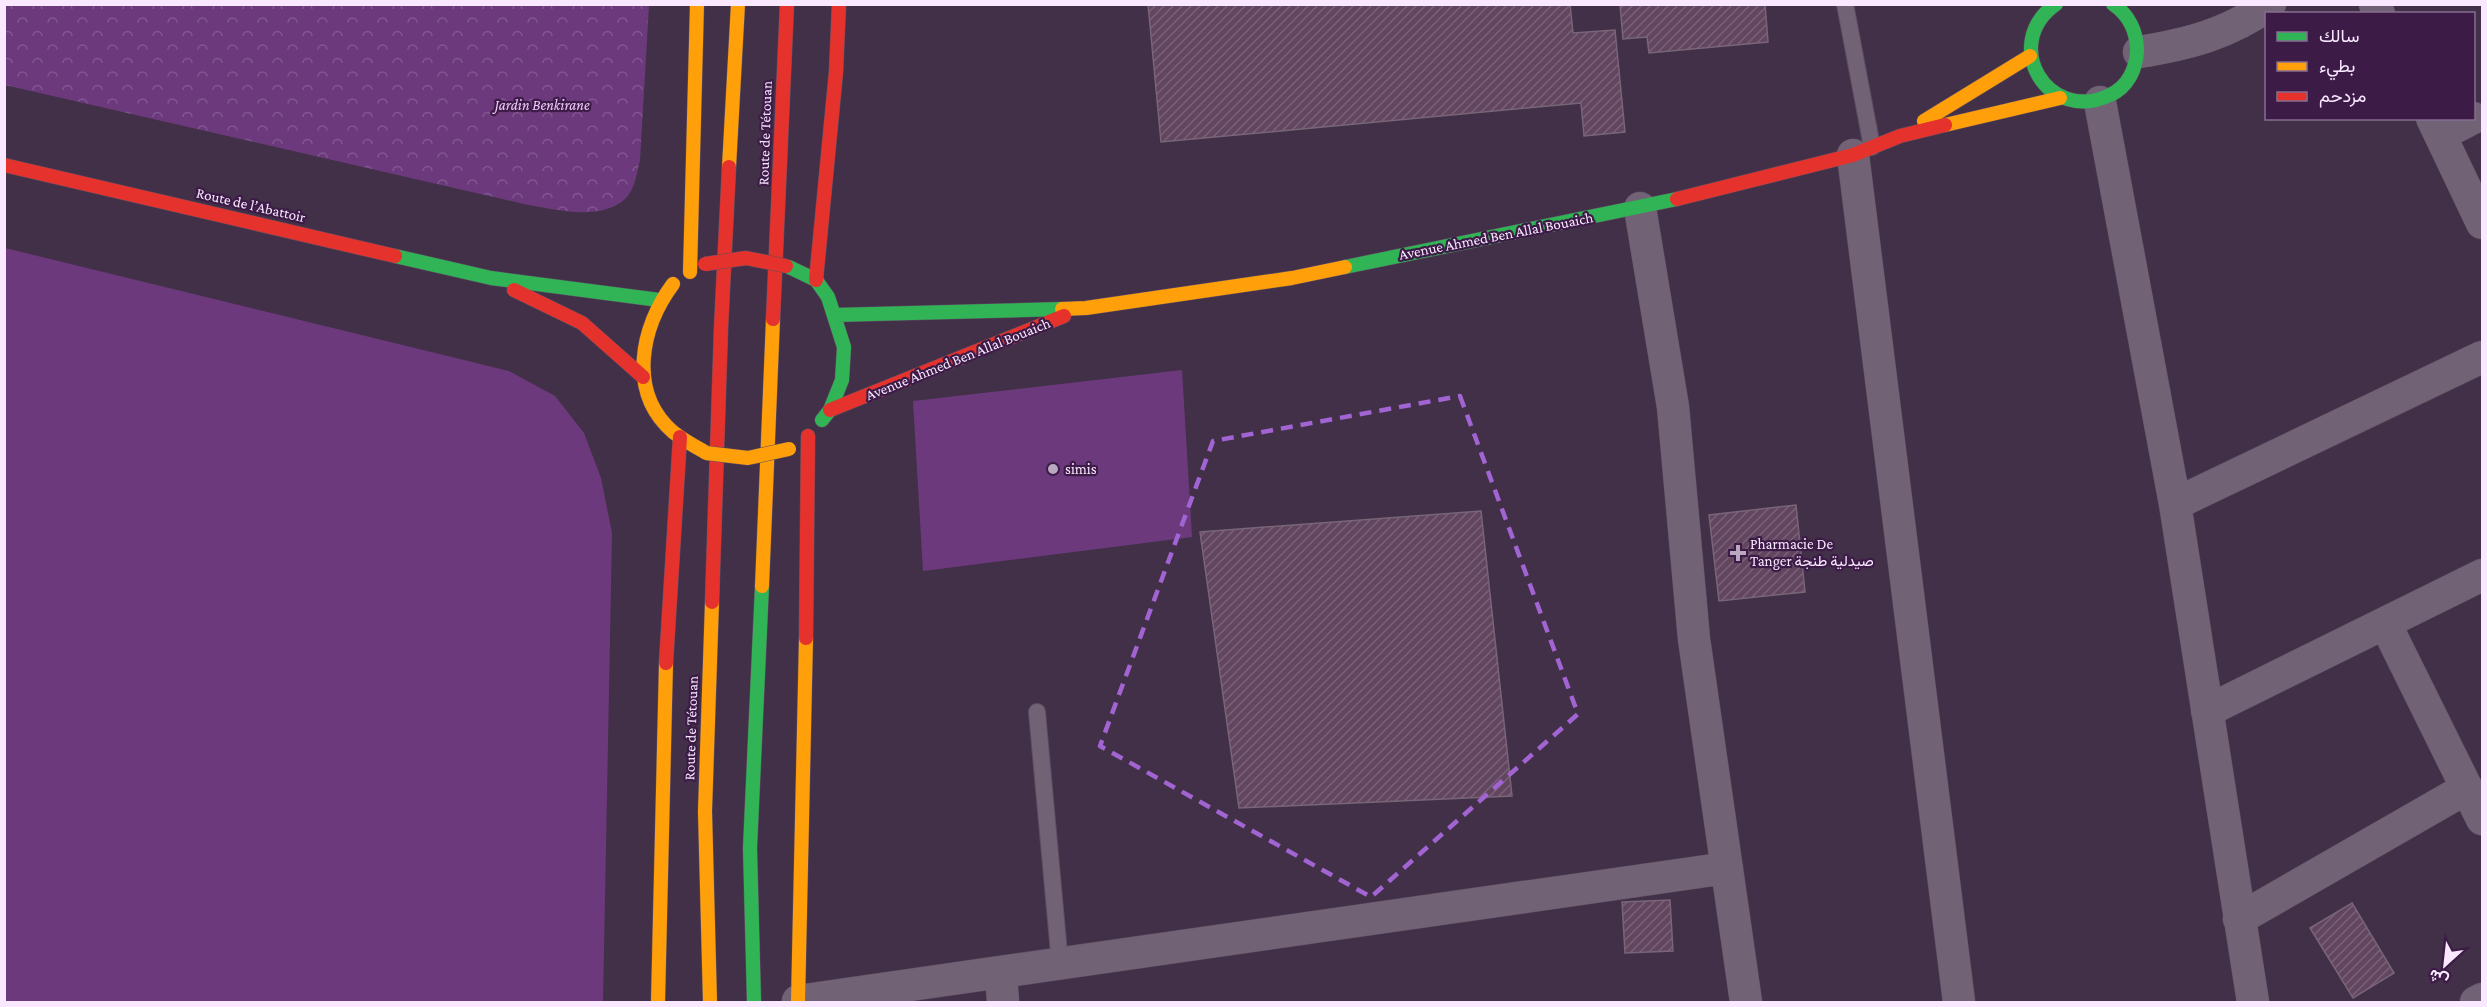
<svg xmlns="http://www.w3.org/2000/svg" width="2487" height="1007" font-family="'Crimson Pro',Vazirmatn,serif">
	<defs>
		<pattern id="park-crowns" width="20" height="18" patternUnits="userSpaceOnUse" patternTransform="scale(1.5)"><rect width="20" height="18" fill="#6c3a7c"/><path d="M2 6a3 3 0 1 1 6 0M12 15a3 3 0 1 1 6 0" fill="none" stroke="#825690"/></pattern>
		<pattern id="building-hatch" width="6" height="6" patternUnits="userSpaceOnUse" patternTransform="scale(1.5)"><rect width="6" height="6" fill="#624660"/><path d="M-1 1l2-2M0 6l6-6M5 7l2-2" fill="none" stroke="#796178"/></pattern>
	</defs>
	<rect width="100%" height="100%" fill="#423048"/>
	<!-- green -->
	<path fill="#6c3a7c" d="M5 248 509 371 555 396 584 433 601 478 612 533 603 1002H5Z
		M1182 370 1192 537 923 571 913 401Z"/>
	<!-- park -->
	<path fill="url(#park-crowns)" d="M5 4 649 5 640 160C637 172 635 190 625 199 600 222 553 209 524 204L5 85Z"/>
	<!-- building -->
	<path fill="url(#building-hatch)" stroke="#786578" stroke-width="1.5" d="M1148 4H1570L1573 33 1615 30 1625 132 1584 136 1581 103 1161 142Z
		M1620 4H1765L1768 42 1649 53 1647 37 1623 39Z
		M1796 505 1805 592 1719 601 1709 515Z
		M1481 511 1512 796 1239 808 1200 532Z
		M1670 900 1673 951 1625 953 1622 902Z
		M2352 903 2394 973 2353 998 2310 928Z"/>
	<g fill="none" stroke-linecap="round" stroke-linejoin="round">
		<defs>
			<path id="lane" d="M1845 4 1872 147
				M1037 712 1060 964"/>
			<path id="street" d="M2375 4 2379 14
				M2139 52C2189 44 2228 34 2270 4
				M2100 102 2175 504 2253 1002
				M2432 118 2482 223
				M2440 135 2473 118
				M1853 155 1959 1002
				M1640 208 1673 407 1694 639 1746 1002
				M2175 504 2482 357
				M2385 623 2482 819
				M2207 711 2482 575
				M2239 919 2467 788
				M1001 973 1003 1002
				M798 1001 1727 868
				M2476 1002 2482 999"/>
			<path id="fast" d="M2056 4C2000 43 2047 125 2110 95 2128 87 2136 69 2137 51 2137 32 2129 15 2113 4
				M395 256 491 278 659 300
				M789 267 816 280 828 297 844 347 842 380 830 410 822 420
				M1345 267 1677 199
				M834 315 1062 309
				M754 1002 750 848 762 586"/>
			<path id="slow" d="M1924 121 2030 56
				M1945 125 2060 98
				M729 167 738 4
				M690 272 697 4
				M673 284C641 327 627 392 673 432 683 440 694 446 705 452
				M1062 309 1086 308 1292 278 1345 267
				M762 586 773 319
				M658 1002 666 663
				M710 1002 705 811 712 602
				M798 1002 806 638"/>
			<path id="jam" d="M4 165 395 256
				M1677 199 1853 155 1900 136 1945 125
				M816 280 836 72 839 4
				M514 290 582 323 643 377
				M773 319 787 4
				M830 410 1064 316
				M712 602 721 328 729 167
				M806 638 808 436
				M666 663 680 437"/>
		</defs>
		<!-- lane casing -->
		<use href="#lane" stroke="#5e4e62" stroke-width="18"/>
		<!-- street casing -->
		<use href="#street" stroke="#5e4e62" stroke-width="33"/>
		<!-- fast casing -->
		<use href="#fast" stroke="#5e4e62" stroke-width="15"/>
		<!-- slow casing -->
		<use href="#slow" stroke="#5e4e62" stroke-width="15"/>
		<!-- jam casing -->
		<use href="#jam" stroke="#5e4e62" stroke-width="15"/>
		<!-- lane -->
		<use href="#lane" stroke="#716375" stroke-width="16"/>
		<!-- street -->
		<use href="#street" stroke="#716375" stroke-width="32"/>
		<!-- fast -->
		<use href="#fast" stroke="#30b455" stroke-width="14"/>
		<!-- slow -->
		<use href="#slow" stroke="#ff9f0a" stroke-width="14"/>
		<!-- jam -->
		<use href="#jam" stroke="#e5322d" stroke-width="14"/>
		<defs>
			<path id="slow-bridge" d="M706 453 748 458 789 449"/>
			<path id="jam-bridge" d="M705 264 746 258 786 266"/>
		</defs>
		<!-- slow-bridge casing -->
		<use href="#slow-bridge" stroke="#5e4e62" stroke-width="15" stroke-linecap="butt"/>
		<!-- jam-bridge casing -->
		<use href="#jam-bridge" stroke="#5e4e62" stroke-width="15" stroke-linecap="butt"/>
		<!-- slow-bridge -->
		<use href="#slow-bridge" stroke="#ff9f0a" stroke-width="14"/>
		<!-- jam-bridge -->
		<use href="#jam-bridge" stroke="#e5322d" stroke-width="14"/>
	</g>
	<!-- marked area -->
	<path fill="none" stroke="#a164d2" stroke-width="4.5" stroke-dasharray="12 8" stroke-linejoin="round" d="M1460 396 1578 714 1371 897 1100 746 1213 441Z"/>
	<!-- markers -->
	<g fill="#b9a8bf" stroke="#3c1b47" stroke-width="2">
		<circle cx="1053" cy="469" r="6"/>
		<path d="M1735 544h6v6h6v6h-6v6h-6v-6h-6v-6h6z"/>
	</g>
	<g text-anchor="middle" stroke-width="4.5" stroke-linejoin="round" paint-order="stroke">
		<!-- park labels -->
		<g font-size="15" font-style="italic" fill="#f1cbfe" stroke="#3c1b47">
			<text x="542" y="110">Jardin Benkirane</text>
		</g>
		<!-- street labels -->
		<g font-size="15" fill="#f9e8ff" stroke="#3c1b47">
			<text transform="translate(765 133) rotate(-88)" y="5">Route de Tétouan</text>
			<text transform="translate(251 205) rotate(13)" y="5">Route de l’Abattoir</text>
			<text transform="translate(1496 236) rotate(-11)" y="5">Avenue Ahmed Ben Allal Bouaich</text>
			<text transform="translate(958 359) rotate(-22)" y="5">Avenue Ahmed Ben Allal Bouaich</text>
			<text transform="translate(691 728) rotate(-88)" y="5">Route de Tétouan</text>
		</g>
		<!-- poi labels -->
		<g font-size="15" fill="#f9e8ff" stroke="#3c1b47" text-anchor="start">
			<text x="1065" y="474">simis</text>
			<text x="1750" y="549">Pharmacie De<tspan x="1750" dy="17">Tanger صيدلية طنجة</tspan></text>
		</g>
	</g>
	<!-- border -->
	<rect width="2487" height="1007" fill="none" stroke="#f9e8ff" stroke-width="12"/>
	<!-- legend -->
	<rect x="2265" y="12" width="210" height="108" fill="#3c1b47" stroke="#886d91" stroke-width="1.5"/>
	<rect x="2277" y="32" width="30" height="9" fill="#30b455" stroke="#886d91" stroke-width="1.5"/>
	<text x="2319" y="42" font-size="18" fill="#f9e8ff">سالك</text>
	<rect x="2277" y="62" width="30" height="9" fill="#ff9f0a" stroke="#886d91" stroke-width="1.5"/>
	<text x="2319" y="72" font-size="18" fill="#f9e8ff">بطيء</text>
	<rect x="2277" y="92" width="30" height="9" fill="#e5322d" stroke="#886d91" stroke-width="1.5"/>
	<text x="2319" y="102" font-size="18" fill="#f9e8ff">مزدحم</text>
	<!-- north arrow -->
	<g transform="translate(2445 965) rotate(207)" stroke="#3c1b47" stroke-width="4.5" paint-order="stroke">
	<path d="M0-4.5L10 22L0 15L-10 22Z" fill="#f9e8ff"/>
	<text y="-9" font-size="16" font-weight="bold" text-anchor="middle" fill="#f9e8ff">ش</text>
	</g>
</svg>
